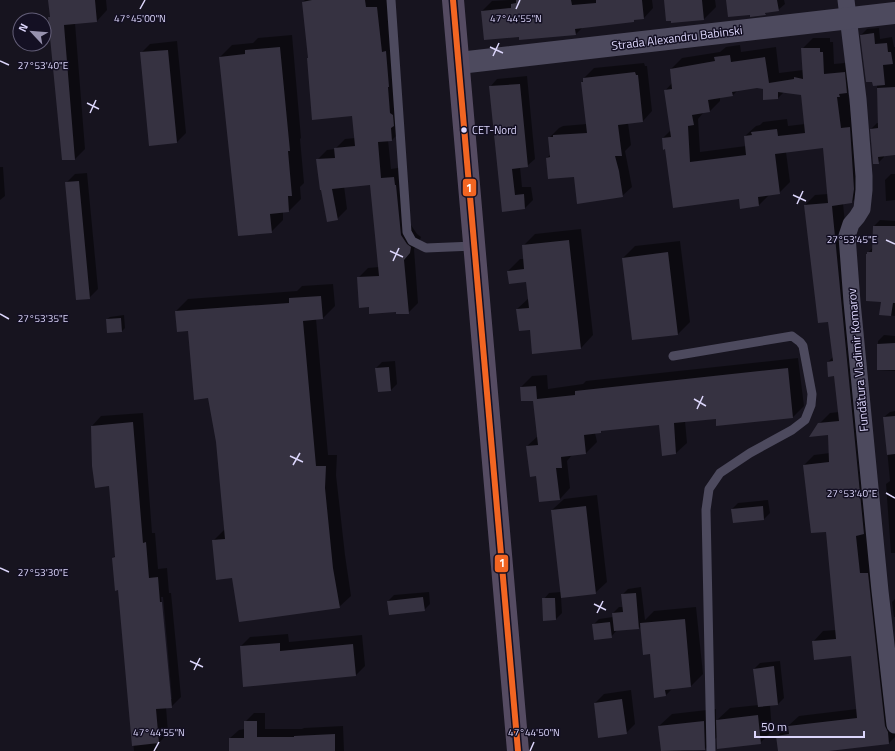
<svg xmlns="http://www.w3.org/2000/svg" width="895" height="751" font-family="'Titillium Web',sans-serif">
	<rect width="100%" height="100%" fill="#17141f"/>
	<!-- shadow -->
	<path fill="#0007" fill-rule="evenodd" d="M49 0H106L107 10 97 21 75 23 85 149 75 159 49 18 50 16Z
		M305 0H387L402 130 392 140H388L391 169 404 167 411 225 417 234 421 237 419 242 414 249 418 303 408 313 370 306 358 278 368 268 379 267 371 184 344 186 347 209 337 219 317 160 327 150 335 149 345 139 355 138 353 115 309 57 303 2Z
		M509 0H652L653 8 644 18H636L633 21 583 27 576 34 520 39V36L482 11 492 1Z
		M665 0H715L716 7 704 19Z
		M727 0H784L785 4 778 10 768 11 765 14Z
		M879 28 880 39 892 37 894 47H895V154L884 155V157L878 163 871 129 877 123H879L877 85 861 35 867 29Z
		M292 35 301 138 300 139 304 183 300 187 301 199 289 211 283 212V220L271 232 220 57 232 45 253 43 258 38Z
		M813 38H830V42H833L834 64 855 62 857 82 848 92 862 192 852 202 843 203 874 523 895 715V737L889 743 819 751H779L777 736 799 716 857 709 852 655 813 642 823 631 836 630 827 531 804 465 814 455 830 453 829 434 819 424 830 413 839 412 835 375 828 362 833 357 829 321 805 205 815 195 828 194 824 147 786 152 790 182 779 193 769 195 758 206 740 198 666 148 663 138 671 130 665 91 672 83 671 69 682 58 720 52 726 47 740 45 741 52 776 47 779 73 803 70 802 49ZM757 87 764 88 778 98 784 92 801 94 805 124 788 126 787 119 763 122 760 125 756 126 745 136 746 146 700 152 698 119 704 112 710 111 720 101V97L733 95 738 90Z
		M177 41 186 133 177 142 141 53 150 44Z
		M644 63 645 66H647L652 111 643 121 628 123 631 145 625 151 632 187 622 196 575 176 547 158 551 154 549 138 559 128 563 126 587 124 582 82 584 80V78L594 68Z
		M527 76 535 159 527 166 520 167 522 187H531L533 200 525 208 503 211 490 87 497 79Z
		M0 167H3L5 196 0 200Z
		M87 173 98 289 89 298 66 183 75 174Z
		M891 174H895V200L886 201 885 180Z
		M880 220 895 221V316L880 314 882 301 867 254 873 247 874 226Z
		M581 229 593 335 581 348 531 329 517 309 529 298 527 281 508 271 520 259H524L523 246 535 234Z
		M680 241 690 322 678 334 633 339 623 258 635 246Z
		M333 284 335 306 323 318 316 319 328 455H337L336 475 345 555 351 596 339 607 233 577 213 541 225 529 217 441 209 397 189 330 176 311 188 299 297 291 302 286Z
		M124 315 125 328 122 331 108 332 107 319 110 317Z
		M884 335 895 336V371L878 370V341Z
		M798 358 804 406 793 417 716 418 685 421 687 443 676 453 660 424 603 430 600 432 595 433 597 442 586 453 572 455 567 461 570 488 560 499 537 475 527 446 538 436 534 400 521 387 532 376 547 375 548 389 583 384 586 381Z
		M395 361 397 384 391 390 376 368 382 362Z
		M895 411V556V553H891L886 484 890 481 884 417 890 412Z
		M143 413 152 533H155L158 569 167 568 169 593H171L181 697 171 707H166L168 733 159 743H156L157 751H132H134L119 589 113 558 116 555 110 485 92 426 101 416ZM161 597H163L172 699H170Z
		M597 495 607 582 595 593 561 597 562 613 556 619 544 599 549 593 561 592 552 510 564 499Z
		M768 500 770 513 764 519 732 509 738 503Z
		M641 587 645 620 654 611 696 607 703 674 691 686 673 688 666 695 642 625 639 628 617 630 611 637 593 625 599 619 613 617V613L619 607H623L622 595 628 589Z
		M429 592 430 604 424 610 388 601 394 595Z
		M895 599V617H894L892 602Z
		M288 634 289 642 362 635 365 666 356 675 241 646 250 637Z
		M780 661 784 698 778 704 770 705 772 731 760 743 718 736 705 749 684 751H662L659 726 672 714 716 709V721L730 708 759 705 754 669 760 663Z
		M631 690 635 724 626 733 595 703 604 694Z
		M254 713H265V729H302L304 728 343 726 344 751H230V738L239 730 245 729V722Z"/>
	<!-- building -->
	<path fill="#363241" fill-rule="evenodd" d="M48 0H95L97 22 64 25 75 160H62L48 17H50Z
		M312 0H365L366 7H377L382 52 386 51 389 87H388L390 113 393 115 394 126 391 128 392 141 378 142 381 178 394 177 395 185H396L401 235 407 244 411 247 410 253 404 260 409 314H396V312L369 314V307L359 308 357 277 379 276 370 185 332 189 338 220 327 222 321 190H320L316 159 335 158 334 148 355 146 352 116 312 120 307 58H308L302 2Z
		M516 0H571L572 5 596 3V0H642L644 19 634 20V22L575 29 576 35 519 40V37L484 40 481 11 511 8V4L516 3Z
		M664 0H702L704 20 671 23V21H666Z
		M726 0H777L779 11 765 13 766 15 750 17V15L728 17Z
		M874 33 875 44 887 43 888 52H891L893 64 883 65 885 85 873 86 872 82H866L860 35Z
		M280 47 290 151H288L292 196H288L289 212 270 214 272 233 238 236 219 57 245 54V50Z
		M801 48H820V52H823L824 74 845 72 847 93 839 94 840 97H837L841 128 850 127 854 189 852 203 832 206 864 534 856 536 860 573H868L885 726 888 732 889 744 829 751H778L776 736 789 734 788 726 857 718 851 656 814 660 812 641 836 639 826 532 811 533 803 465 829 462 828 435 809 437 818 423 839 421 834 376 828 377 827 362 833 361 828 322 818 323 804 205 828 203 823 148 775 154 780 194 758 197 759 206 740 209 739 199 673 208 665 149 663 150 662 138 671 137 664 90 672 89 670 69 715 61 714 57 730 55 731 62 765 57 769 83 794 79V77L803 79ZM757 88 763 89V100L778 99V92L801 95 805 133 778 136 777 129 751 132 752 135 744 136 746 155 690 162 688 126 694 125 692 115 710 112 708 100 733 96 732 92Z
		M168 50 177 143 149 146 140 52Z
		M635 72 636 75H638L643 122 618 125 622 156H615L619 171 623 197 577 204 574 177 548 179 546 158 550 157 548 137H553V135L587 133 581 82H583V78Z
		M520 84 528 167 512 169 515 195 524 194 525 209 502 212 489 86Z
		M895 87V155L878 157 879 164H873L870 129 878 128 877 88Z
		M79 181 90 299 76 300 65 182Z
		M873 226H895V303H893L891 316 879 315 881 302 866 301V254H867V252H872Z
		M569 240 581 349 532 354 530 330 519 331 516 309 529 308 526 282 509 284 507 271 524 269 522 245Z
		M668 252 678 335 632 340 622 258Z
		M321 296 323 319 303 321 316 466H326L325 488 333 568 340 608 239 622 232 578 216 580 212 540 225 539 216 442 208 398 194 400 188 331 177 332 175 311 289 303V298Z
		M121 318 122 332 107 333 106 319Z
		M895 343V370H877V344Z
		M389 367 391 391 378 392 375 368Z
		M788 368 793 418 716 426V419L674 423 676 454 662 456 659 425 601 431V433L584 435 586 454 561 457 562 468H556L560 500 539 502 536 476 530 477 526 446 538 445 533 401H521L520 387 536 386 537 399 575 395V391Z
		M895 416V454L887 455 883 417Z
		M133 422 143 543 146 542 149 578 158 577 160 602H162L172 708 156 709 159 743 132 746 118 590 115 591 112 558 115 557 109 486 95 488 92 466 91 426Z
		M586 506 596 594 561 598 551 510Z
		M763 506 764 520 733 523 731 509Z
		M636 593 639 629 614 631 612 613 623 612 621 594Z
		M423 597 425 611 389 615 387 601Z
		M542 598H555L556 620 543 621Z
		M685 619 691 687 665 690 666 696 654 698 650 654 643 655 640 623Z
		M610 622 612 638 594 640 592 624Z
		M280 643V651L353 644 356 676 243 687 240 646Z
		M774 666 778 705 758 707 753 669Z
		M622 699 627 734 598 738 594 703Z
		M758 715 761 744 717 749 716 720Z
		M244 721H257V737H294V736L335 734V751H229V738H244Z
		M704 721 705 750 661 751 658 726Z"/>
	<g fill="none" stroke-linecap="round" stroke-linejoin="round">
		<!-- service -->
		<path stroke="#4d4a5e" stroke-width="9" d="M391 0 407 232 412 241 426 248 474 246
			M673 356 792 336 800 342 803 346 812 394 811 405 805 420 792 430 750 453 720 473 709 489 706 510 711 751"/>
		<!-- minor -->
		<path stroke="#4d4a5e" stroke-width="17" d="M846 0 858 99 864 176V190L862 209 857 217 851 224 847 236 852 302 880 591 895 725"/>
		<!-- tertiary -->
		<path stroke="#4d4a5e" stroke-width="22" d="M459 63 895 13"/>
		<!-- primary -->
		<path stroke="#554b62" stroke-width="22" d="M453 0 518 751"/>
		<defs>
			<path id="bus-1" d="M453 0 518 751"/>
		</defs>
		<!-- bus-1 casing -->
		<use href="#bus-1" stroke="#141023" stroke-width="9"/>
		<!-- bus-1 -->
		<use href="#bus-1" stroke="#f26522" stroke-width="6"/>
	</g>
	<!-- ticks -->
	<path fill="none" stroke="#dcd6fb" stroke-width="1.5" d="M140 9 145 0M516 9 520 0M490 47 503 53M493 56 499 43M0 61 9 65M87 103 99 109M90 113 96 100M793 195 806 201M797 204 803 191M886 240 895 244M390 251 403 257M393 261 399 248M0 314 9 319M694 399 706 406M697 409 703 396M290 456 303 462M293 465 300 453M886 493 895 498M0 568 9 572M594 604 606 610M597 613 603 601M190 661 203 667M194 670 200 658M154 751 159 742M530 751 534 742"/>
	<!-- markers -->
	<circle fill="#dcd6fb" stroke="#141023" stroke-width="1.5" cx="464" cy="130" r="3.5"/>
	<g text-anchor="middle" stroke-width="3" stroke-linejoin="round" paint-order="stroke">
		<!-- bus labels -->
		<g font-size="11" fill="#dcd6fb" stroke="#141023" text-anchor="start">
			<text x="472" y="134">CET-Nord</text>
		</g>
		<!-- street labels -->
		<g font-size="12" fill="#dcd6fb" stroke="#141023">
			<text transform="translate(677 38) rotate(-7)" y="4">Strada Alexandru Babinski</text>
			<text transform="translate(858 360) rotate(-95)" y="4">Fundătura Vladimir Komarov</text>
		</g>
	</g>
	<g font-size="10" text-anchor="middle" fill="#dcd6fb" stroke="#141023" stroke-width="3" stroke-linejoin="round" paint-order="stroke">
		<text x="140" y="22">47°45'00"N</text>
		<text x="516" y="22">47°44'55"N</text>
		<text x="43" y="69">27°53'40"E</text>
		<text x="852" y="243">27°53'45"E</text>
		<text x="43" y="322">27°53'35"E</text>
		<text x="852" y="497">27°53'40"E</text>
		<text x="43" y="576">27°53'30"E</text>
		<text x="159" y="736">47°44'55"N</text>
		<text x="534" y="736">47°44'50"N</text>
	</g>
	<g stroke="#141023" stroke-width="1.5">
		<rect x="462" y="178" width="15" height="19" rx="4" fill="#f26522"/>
		<rect x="494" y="554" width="15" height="19" rx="4" fill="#f26522"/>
	</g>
	<g font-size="11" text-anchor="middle" font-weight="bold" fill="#fff">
		<text x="469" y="192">1</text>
		<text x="502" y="567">1</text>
	</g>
	<!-- north arrow -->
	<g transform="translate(32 32) rotate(296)"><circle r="19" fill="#141023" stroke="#645f79"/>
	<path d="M0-3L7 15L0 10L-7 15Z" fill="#9792ae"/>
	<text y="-6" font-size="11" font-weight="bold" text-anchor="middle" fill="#dcd6fb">N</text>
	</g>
	<!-- scale -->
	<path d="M755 731v6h109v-6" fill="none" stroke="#dcd6fb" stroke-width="2"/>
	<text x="761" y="731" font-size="12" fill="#dcd6fb" stroke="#141023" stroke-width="3" paint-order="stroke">50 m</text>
</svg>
